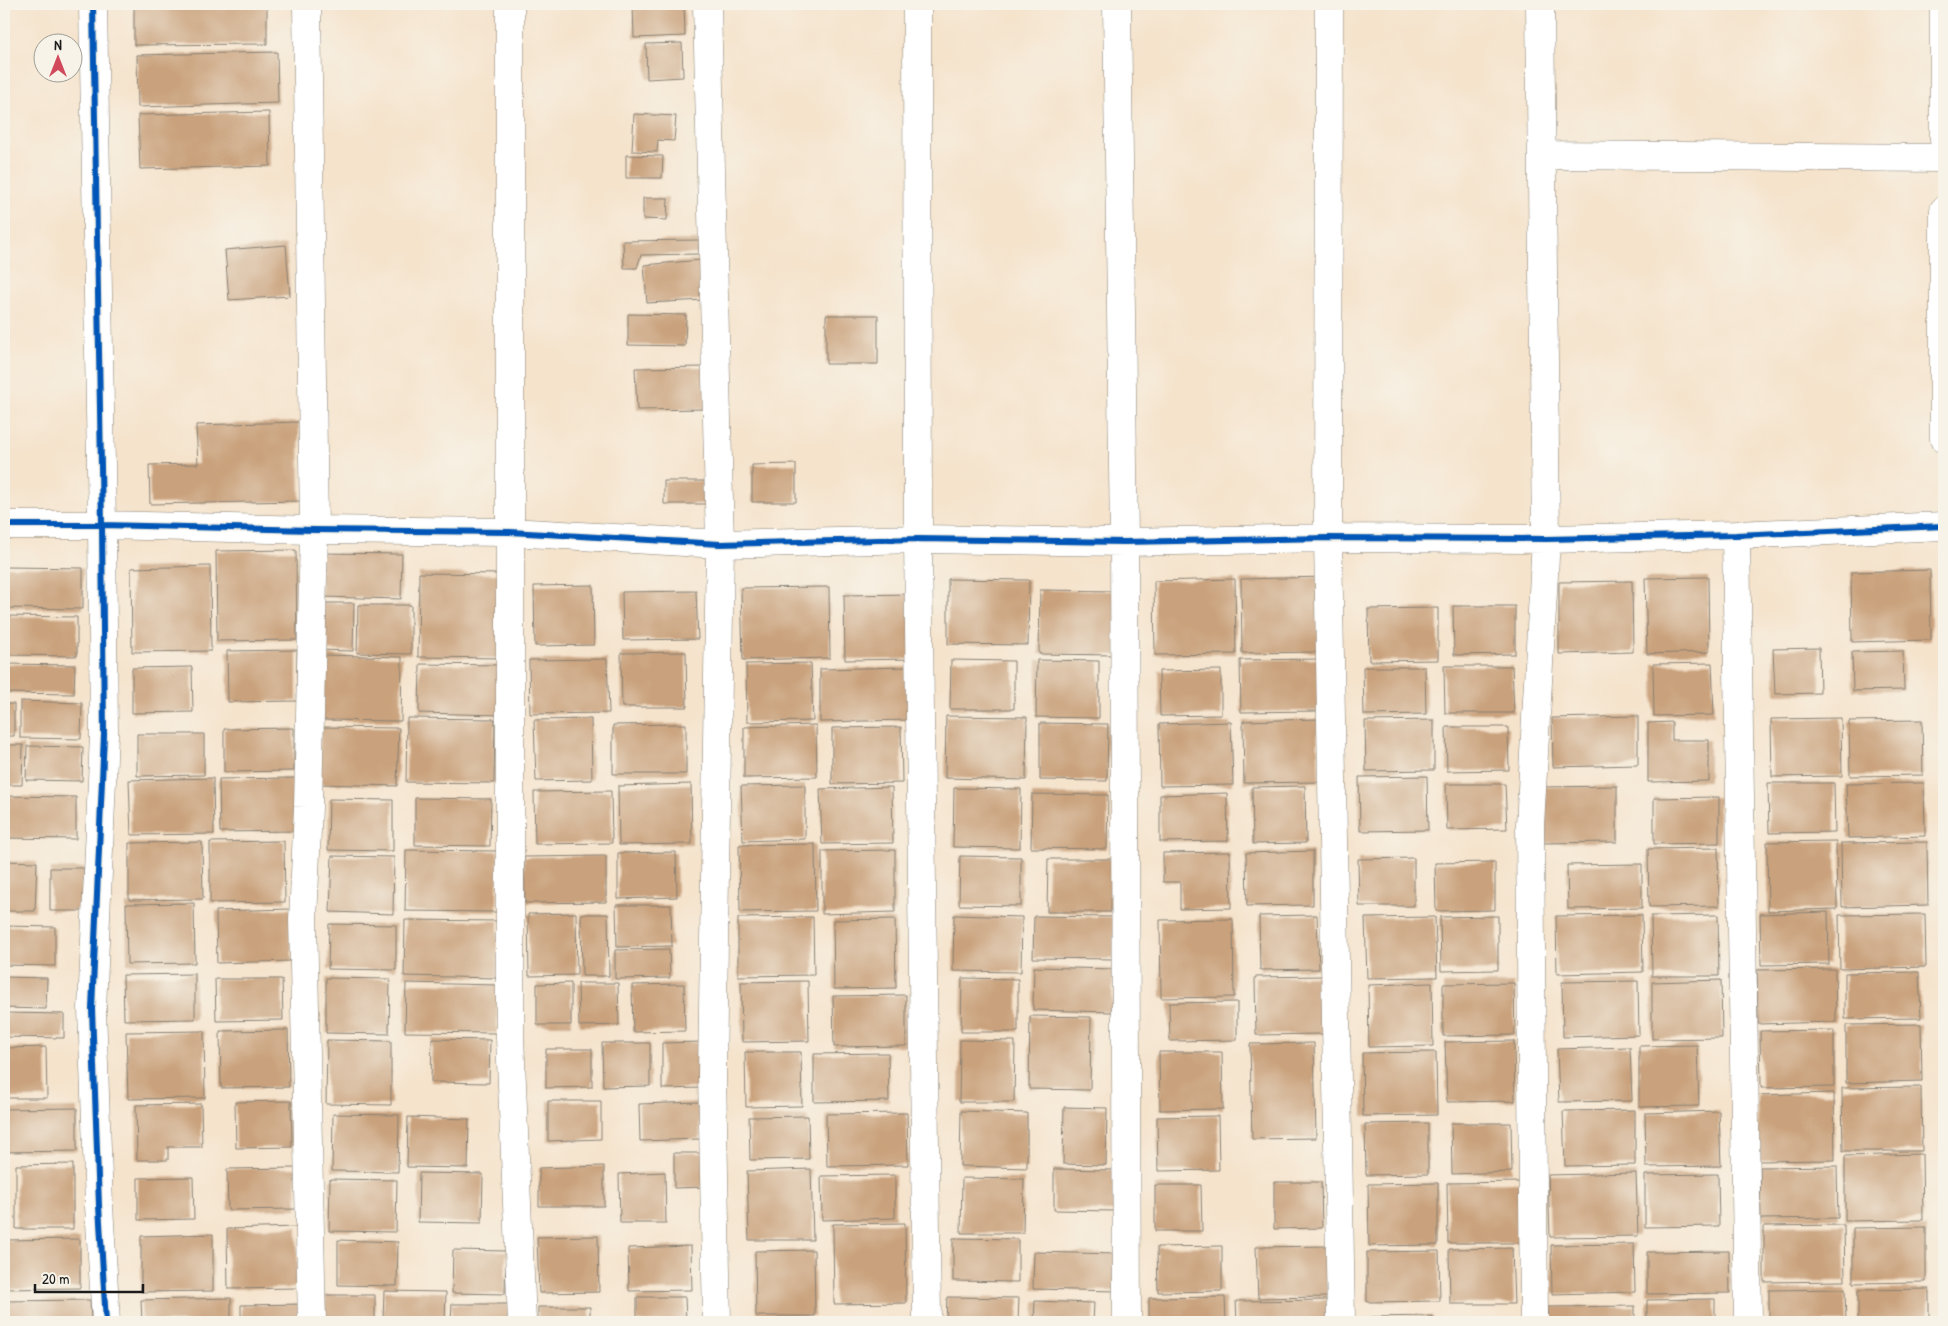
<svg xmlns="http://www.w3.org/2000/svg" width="1948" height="1326" font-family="'Patrick Hand',sans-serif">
	<rect width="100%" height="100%" fill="#f7f3e8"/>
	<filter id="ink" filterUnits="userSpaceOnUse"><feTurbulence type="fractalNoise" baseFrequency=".02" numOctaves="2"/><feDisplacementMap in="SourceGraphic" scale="10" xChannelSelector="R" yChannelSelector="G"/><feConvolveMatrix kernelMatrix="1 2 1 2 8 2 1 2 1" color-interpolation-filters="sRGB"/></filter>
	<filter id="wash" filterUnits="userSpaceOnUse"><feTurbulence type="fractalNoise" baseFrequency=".0096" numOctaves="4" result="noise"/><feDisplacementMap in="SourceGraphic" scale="20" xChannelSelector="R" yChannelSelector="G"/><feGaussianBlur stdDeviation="1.12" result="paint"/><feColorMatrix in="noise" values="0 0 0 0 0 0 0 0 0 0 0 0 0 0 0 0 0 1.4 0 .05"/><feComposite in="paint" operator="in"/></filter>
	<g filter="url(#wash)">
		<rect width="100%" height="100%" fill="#f5e3cc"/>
		<g id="blocks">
			<!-- building -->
			<path fill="#c9a17b" d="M134 4H267V44L134 45Z
				M633 4H684L685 36 634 38Z
				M682 43 683 77 647 79 646 44Z
				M277 52 278 103 138 107 137 55Z
				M269 112 270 166 140 169 138 115Z
				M634 114 676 116 674 141 658 140 657 152 632 151Z
				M626 155 663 156 662 178H626Z
				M643 198H668L667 220 643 219Z
				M699 240V254L641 255 637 268H624L623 241Z
				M286 245 290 296 229 300 225 250Z
				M701 260 704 300 647 303 644 265Z
				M628 314 686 315 685 346 628 345Z
				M826 315H878V364H826Z
				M707 367 708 409 637 410 635 368Z
				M299 422 300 501 150 504 149 465 198 464 196 425Z
				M796 464V502H752V465Z
				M664 481H707V504H664Z
				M296 550 297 640 217 641 216 551Z
				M321 553 402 554 401 599 321 597Z
				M210 566 211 651 132 652 131 568Z
				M6 567 83 568V609L6 608Z
				M1930 570 1931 640 1852 642 1851 572Z
				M419 573 504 574 503 658 418 657Z
				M1325 577 1326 652 1242 653 1241 579Z
				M1708 577 1709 652 1647 654 1645 578Z
				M948 579 1029 580 1028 645 948 644Z
				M1235 579 1236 654 1155 655 1154 581Z
				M1632 581 1633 652 1559 654V582Z
				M593 585 594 645 535 646 534 586Z
				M829 587 830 658 743 660 741 588Z
				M1040 590 1118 591 1117 655 1039 654Z
				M696 591 698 639 623 640 622 592Z
				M915 594V659L845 660 844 595Z
				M318 603H354L353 651 318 650Z
				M358 605H411V654L357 653Z
				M1453 606H1515V654L1454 655Z
				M1438 608V660L1369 661 1368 609Z
				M6 616 77 617V656L6 655Z
				M1819 648 1820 693 1775 694 1773 649Z
				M297 650V701L228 702 227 651Z
				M1903 651 1904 690 1853 691 1852 652Z
				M686 652 687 707H622L621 653Z
				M323 655 402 657 401 721 322 720Z
				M607 659 609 713 530 714 529 660Z
				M1320 659 1321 711 1241 712 1240 660Z
				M951 660 1014 661V709H950Z
				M1037 660 1099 661V718L1036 717Z
				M811 663 813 721 747 722 746 664Z
				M1712 663 1714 715 1654 716 1653 664Z
				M4 664 75 665 74 694 4 693Z
				M420 664 501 665 500 715 419 713Z
				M1444 666H1512L1514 713H1445Z
				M192 667 193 712 132 713V668Z
				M908 667 909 720 820 722V669Z
				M1363 667H1425L1426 714 1364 715Z
				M1221 670V715L1160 716 1159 671Z
				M20 701 82 703 81 739 20 738Z
				M4 704H14V736H4Z
				M946 716 1027 717 1026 780 945 778Z
				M1638 716V765L1553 767 1552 718Z
				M407 718 495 719 494 783 406 782Z
				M1841 718 1842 776 1772 777 1771 719Z
				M591 719 592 780 536 781 534 720Z
				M1317 719 1319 782 1244 783 1243 721Z
				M1434 720V770L1366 771 1365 721Z
				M1922 720 1923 775 1850 776 1849 721Z
				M1231 722 1233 785 1160 786 1159 724Z
				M1672 722V740H1709V781L1648 782V723Z
				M1040 723 1108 724 1107 781 1040 780Z
				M686 724V774H613V725Z
				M816 725 817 777 744 778V727Z
				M320 727 399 728 397 786 319 784Z
				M901 727 902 783 832 784V728Z
				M1446 727H1508L1509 770 1447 771Z
				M294 728V771L224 772V729Z
				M137 734H204V775L137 776Z
				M4 745H23L22 785H4Z
				M27 746 83 747 82 781 26 780Z
				M1427 776 1428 830 1360 831 1359 777Z
				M213 778 214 834 131 835 129 780Z
				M296 778 297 831 220 832 219 779Z
				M1768 783H1834L1835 832 1769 833Z
				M1924 783 1925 836 1848 838 1846 784Z
				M691 784 692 844 619 845 618 786Z
				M1446 784H1505L1507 829 1447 830Z
				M805 785V839L743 841 741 786Z
				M1305 786 1306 843 1253 844 1252 787Z
				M1617 786V842L1542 843 1541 787Z
				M892 787 893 843 822 844 820 789Z
				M954 788 1021 789 1020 848 953 847Z
				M611 791 612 843 535 844 534 792Z
				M1227 793 1228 841 1160 842V795Z
				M1032 794 1108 795 1107 849 1031 848Z
				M4 796 76 797V839L4 838Z
				M1719 797V843L1654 844V798Z
				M415 798 491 799 490 846 415 845Z
				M329 799 393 800V851L328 850Z
				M284 841 285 902 210 903V842Z
				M1836 841 1837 909 1768 911 1767 842Z
				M202 842 203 899 129 900V843Z
				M1927 842 1928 905 1842 907 1841 843Z
				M815 844 816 911 740 912 739 845Z
				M1718 848 1719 906 1649 907 1648 849Z
				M406 850 498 851 497 912 405 911Z
				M895 850V912L822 914V851Z
				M1313 851V905L1247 906 1246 853Z
				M676 852 677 897 618 899V853Z
				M1230 852 1231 908 1180 909V882H1163V853Z
				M332 856 394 857 393 914 330 912Z
				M606 856V902L525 903 524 857Z
				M960 856 1021 857V906L959 905Z
				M1414 858V906H1359L1358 859Z
				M1048 859H1112L1111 912H1047Z
				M4 861 37 862 35 911H4Z
				M1495 862V910L1436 911 1435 863Z
				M1642 864V908L1568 909 1567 865Z
				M50 868H84L83 911H50Z
				M194 903 195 963 127 964 126 904Z
				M616 905H671L672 946 617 947Z
				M291 909 292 961 217 963 216 911Z
				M1828 912 1829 964 1761 965 1760 914Z
				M576 913 577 975 529 976 528 914Z
				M581 914H608L609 976H582Z
				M1925 914 1926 967 1840 969 1839 915Z
				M954 915 1022 917 1021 972 953 971Z
				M1317 915 1319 969 1260 970 1259 916Z
				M1642 915 1643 972 1557 974 1556 916Z
				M1718 915 1719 976H1652L1651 916Z
				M1034 916 1115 917 1114 959 1033 958Z
				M1498 916V970L1441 971 1440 917Z
				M813 917 814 975 738 976V918Z
				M1435 917 1437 977 1367 978 1365 918Z
				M895 919 896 988 834 989 833 920Z
				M1233 919 1234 997 1161 998 1160 920Z
				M405 920 498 921 497 978 404 976Z
				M329 924 396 925V970L328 969Z
				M4 926 55 927V966L4 965Z
				M669 949 670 978 615 979V950Z
				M1034 967 1113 969 1112 1012 1033 1010Z
				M1835 969 1836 1022 1758 1024 1757 970Z
				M1919 972 1921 1018 1845 1019V973Z
				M195 974V1019L124 1020 123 975Z
				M1323 976V1034L1256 1035 1255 977Z
				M4 977 47 978 46 1009 4 1008Z
				M326 978 390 979 389 1034 326 1033Z
				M962 978 1018 979V1032H961Z
				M215 979H282L283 1020 216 1021Z
				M1721 980 1722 1038 1652 1039V982Z
				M808 981 809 1041 742 1042 741 982Z
				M1638 981 1639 1035 1563 1037 1562 982Z
				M406 983 497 985V1033L405 1032Z
				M571 983V1025H537V984Z
				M578 983H618L619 1025 579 1026Z
				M1432 983 1433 1046 1369 1047 1368 985Z
				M1514 983 1515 1035 1443 1036V984Z
				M684 984 685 1031 633 1032 632 985Z
				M906 995V1046L834 1047 833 996Z
				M1237 1002V1040L1170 1041 1169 1003Z
				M4 1013 64 1014V1038L4 1037Z
				M1030 1016 1091 1017 1090 1090 1029 1089Z
				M1921 1024 1922 1081 1846 1083V1025Z
				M288 1030 289 1087 221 1088 220 1031Z
				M1834 1030V1087L1761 1088 1760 1031Z
				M204 1031 205 1098 128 1099 126 1032Z
				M432 1039 490 1040 489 1083 431 1082Z
				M327 1040 391 1041V1105L326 1104Z
				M960 1040 1015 1041 1014 1102H959Z
				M1514 1041 1515 1101 1447 1102 1445 1042Z
				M701 1042 702 1088 662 1089V1043Z
				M602 1043H650V1086L603 1087Z
				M1314 1043 1316 1138 1252 1139 1250 1044Z
				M1697 1045 1699 1106 1639 1107V1046Z
				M46 1047 47 1098H4V1048Z
				M1630 1047 1632 1101 1559 1102 1557 1049Z
				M546 1049H592V1087L546 1088Z
				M745 1052H801L802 1106 746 1107Z
				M1159 1052H1222L1223 1109 1160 1110Z
				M1436 1052 1437 1115 1363 1116 1362 1053Z
				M888 1053 889 1101 814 1102V1054Z
				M1921 1087 1922 1151H1843L1842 1088Z
				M1834 1093 1835 1160 1758 1161 1757 1095Z
				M291 1101 292 1147 236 1148 235 1102Z
				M548 1101H601V1139L548 1141Z
				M699 1102 700 1139 640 1141 639 1104Z
				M201 1104 202 1147H168V1160H137L136 1105Z
				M1064 1107 1107 1108 1106 1165 1063 1164Z
				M77 1108V1151L4 1152V1109Z
				M1635 1110V1165L1565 1166 1563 1111Z
				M961 1111 1027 1113V1168L960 1166Z
				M1719 1111 1721 1166 1646 1167 1645 1113Z
				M907 1113 908 1165 827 1166 826 1114Z
				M333 1114 399 1115 398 1172 332 1171Z
				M808 1116 809 1159 750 1160 749 1117Z
				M1218 1116 1219 1170 1158 1171 1157 1117Z
				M408 1117 469 1119 468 1168 407 1167Z
				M1428 1123V1174L1366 1175 1365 1124Z
				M1451 1123H1511L1512 1172 1452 1174Z
				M674 1153H704L705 1187 674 1188Z
				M1922 1154 1923 1220 1845 1221V1156Z
				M73 1164V1229H16V1165Z
				M604 1166V1206H539V1168Z
				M1837 1166 1838 1218 1761 1219 1760 1167Z
				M296 1168 297 1209 228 1210 227 1169Z
				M811 1169 813 1240H749L747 1171Z
				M1054 1169 1115 1170V1211L1054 1210Z
				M665 1172 666 1223H620L619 1174Z
				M419 1173 483 1174 482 1223 418 1222Z
				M1636 1173 1638 1236 1550 1237 1548 1175Z
				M1718 1174 1719 1226 1645 1227V1175Z
				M895 1175V1218L822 1220 821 1176Z
				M193 1177 194 1219 138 1220V1178Z
				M962 1178 1024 1179 1023 1233H961Z
				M330 1179 397 1180 396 1232 329 1231Z
				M1274 1182H1321L1322 1228 1274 1229Z
				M1521 1182V1243H1448L1447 1183Z
				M1438 1183V1245L1369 1246 1368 1184Z
				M1155 1185H1201L1202 1231H1155Z
				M905 1223 906 1303 834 1304 833 1224Z
				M1844 1225 1845 1281 1764 1282V1226Z
				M297 1227 298 1288 228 1289 227 1229Z
				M1926 1227V1282L1853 1283V1228Z
				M213 1234V1291L141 1292V1236Z
				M598 1236 599 1292 539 1293 537 1237Z
				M953 1238 1018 1239V1282L953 1281Z
				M80 1239V1288L4 1289V1240Z
				M338 1240 398 1242 397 1286 338 1285Z
				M1634 1244 1635 1292 1552 1294 1551 1245Z
				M691 1246 692 1290 629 1291 628 1248Z
				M1222 1246V1291L1158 1292 1157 1247Z
				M1328 1246 1329 1297 1258 1298 1256 1247Z
				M1512 1248 1514 1304H1450L1449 1249Z
				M453 1250 506 1251 505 1294 452 1293Z
				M814 1250 815 1316H756L755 1251Z
				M1439 1251 1440 1301 1367 1302V1252Z
				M1729 1251 1730 1293 1647 1294V1252Z
				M1034 1252 1116 1254V1291L1033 1289Z
				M1845 1289 1846 1322H1769V1290Z
				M1929 1289V1322H1858V1290Z
				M384 1291 446 1292 445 1322H383Z
				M325 1295H375V1322H324Z
				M637 1297H685L686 1322H637Z
				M947 1297 1019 1298 1018 1322H946Z
				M1225 1297 1226 1322H1149V1298Z
				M231 1298V1322H142L141 1300Z
				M1715 1299V1322H1647V1300Z
				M90 1300 91 1322H4V1301Z
				M1327 1300V1322H1237L1236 1301Z
				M1035 1301 1094 1303 1093 1322H1034Z
				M306 1304 307 1322H241V1305Z
				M452 1304H509V1322H451Z
				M1635 1306V1322H1549L1548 1307Z
				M538 1307H590V1322H538Z
				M1433 1316V1322H1371V1317Z"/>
		</g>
	</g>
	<g filter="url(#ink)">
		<use href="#blocks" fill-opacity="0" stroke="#888074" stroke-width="1"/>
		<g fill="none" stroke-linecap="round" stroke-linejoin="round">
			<defs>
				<path id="minor" d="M93 4 102 525 104 735 92 1009 99 1206 106 1322
					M307 4 314 530 308 807 303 920 312 1322
					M510 4V1037L522 1322
					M707 4 720 544 712 1074 717 1322
					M917 4 918 539 927 1322
					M1117 4 1124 542 1127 1322
					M1329 4 1328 538 1341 1322
					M1944 5V140
					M1542 155 1944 158
					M1944 210V439
					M4 525H102L314 530 510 532 720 544 918 539 1124 542 1328 538 1546 539 1736 535 1944 526
					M1736 535 1748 1322
					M1534 1322 1530 825 1546 539 1540 4"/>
			</defs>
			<!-- minor casing -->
			<use href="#minor" stroke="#888074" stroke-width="29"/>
			<!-- minor -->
			<use href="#minor" stroke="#fff" stroke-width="28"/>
			<defs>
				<path id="cycleway" d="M93 4 102 525 104 735 92 1009 99 1206 106 1322
					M4 525H102L314 530 510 532 720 544 918 539 1124 542 1328 538 1546 539 1736 535 1944 526"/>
			</defs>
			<!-- cycleway casing -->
			<use href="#cycleway" stroke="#f7f3e8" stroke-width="9"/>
			<!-- cycleway -->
			<use href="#cycleway" stroke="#0057b8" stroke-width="6"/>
		</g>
	</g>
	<!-- margin -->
	<rect width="1948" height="1326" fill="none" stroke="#f7f3e8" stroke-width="20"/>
	<!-- north arrow -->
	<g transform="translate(58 58)"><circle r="24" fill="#f7f3e8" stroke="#9f9d96"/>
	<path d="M0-4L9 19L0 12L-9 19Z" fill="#d1495b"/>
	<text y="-8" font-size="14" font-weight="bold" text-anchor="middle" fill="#1c1c1c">N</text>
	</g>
	<!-- scale -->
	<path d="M35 1284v8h108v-8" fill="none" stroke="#1c1c1c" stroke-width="2.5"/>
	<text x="42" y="1284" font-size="15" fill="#1c1c1c" stroke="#f7f3e8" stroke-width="4" paint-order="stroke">20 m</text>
</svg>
